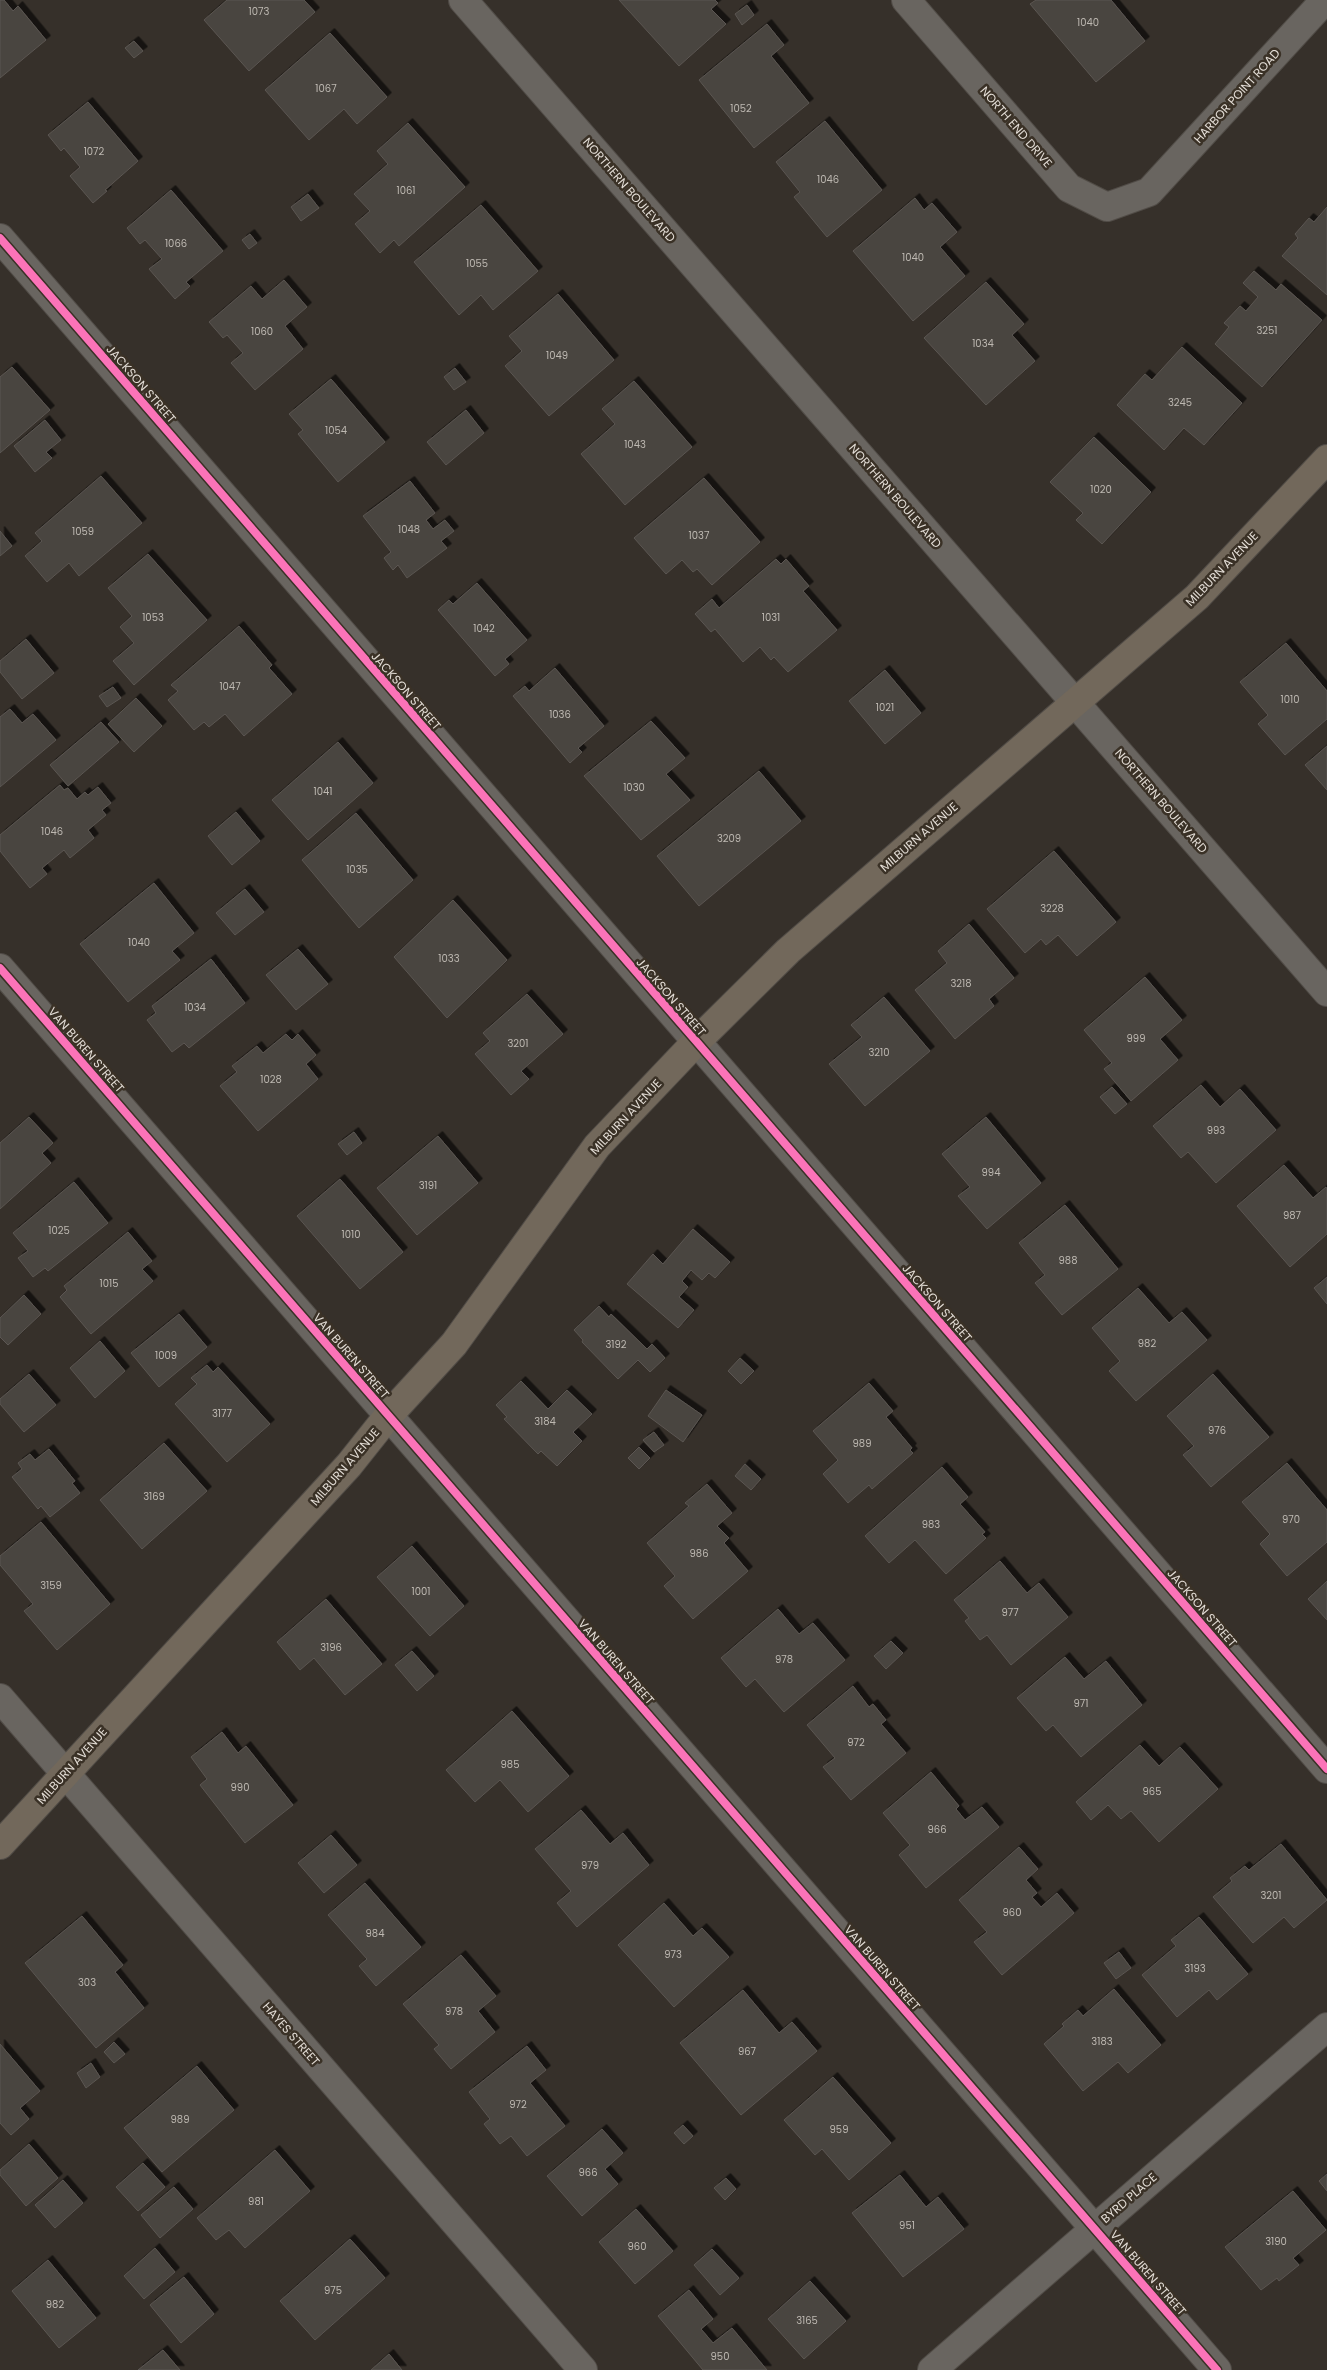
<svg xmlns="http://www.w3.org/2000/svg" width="1327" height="2370" font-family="Poppins,sans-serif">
	<defs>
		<filter id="shadow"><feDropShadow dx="4.5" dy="-4.5" stdDeviation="0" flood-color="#0009"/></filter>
	</defs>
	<rect width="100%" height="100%" fill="#36302a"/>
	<!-- building -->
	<path fill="#49443f" stroke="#5b5652" filter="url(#shadow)" d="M0 0H4L13 11 18 6 46 40 0 78Z
		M227 0H304L315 12 249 71 204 20Z
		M619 0H715L718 3 711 9 726 24 679 66Z
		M1036 0H1111L1145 41 1096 82 1030 4Z
		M747 5 754 15 742 25 735 14Z
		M767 24 784 45 771 56 809 103 754 148 699 80Z
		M330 33 387 97 357 124 344 109 309 140 265 90Z
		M134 41 143 51 134 58 125 48Z
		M88 102 138 161 105 190 107 191 93 203 70 176 80 167 64 148 61 151 48 135Z
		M825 121 882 190 827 237 794 197 800 192 776 162Z
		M408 123 465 187 399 246 394 240 380 253 355 224 370 211 354 194 388 164 377 151Z
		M171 190 223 251 186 282 190 286 175 299 149 269 162 259 145 240 140 244 127 228Z
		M308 194 319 208 301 221 291 207Z
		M915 198 924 210 932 203 957 232 940 247 965 276 913 321 853 251Z
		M481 205 538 271 493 310 481 295 459 315 414 262Z
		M1327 207V295L1282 256 1298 238 1295 234 1309 218 1314 222Z
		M250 234 257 243 249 249 242 240Z
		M1254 271 1276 290 1281 284 1322 320 1262 387 1215 344 1229 327 1224 323 1240 306 1246 311 1258 297 1243 283Z
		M284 280 307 307 285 326 303 349 255 390 231 363 243 353 227 335 223 338 209 322 251 286 262 299Z
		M986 282 1024 324 1012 335 1035 361 986 405 924 338Z
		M558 294 614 360 549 416 505 366 522 351 509 336Z
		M1182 347 1242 403 1204 445 1184 428 1164 450 1117 405 1145 374 1152 380Z
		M12 367 50 410 0 453V377Z
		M455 368 466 382 454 390 444 377Z
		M331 379 385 442 338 482 298 434 303 430 289 414Z
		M634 381 692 447 625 505 581 454 615 424 602 409Z
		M466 410 484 433 446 465 427 442Z
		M45 420 61 440 46 452 52 458 35 472 14 446Z
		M1094 437 1151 492 1102 544 1076 520 1083 513 1050 482Z
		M101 476 142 523 79 576 69 563 47 582 25 556 42 541 35 533Z
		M704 478 760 542 712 585 697 569 693 572 682 560 666 574 634 538Z
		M410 481 435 513 426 520 433 529 445 520 454 531 441 541 447 548 407 578 398 565 393 570 384 558 391 552 363 516Z
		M0 531 12 546 0 556Z
		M148 554 207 620 134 685 113 661 134 643 120 627 132 616 108 588Z
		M776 559 781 564 786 559 809 586 803 591 837 630 788 672 774 657 771 660 760 647 743 662 715 629 711 632 695 614 712 599 719 608Z
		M477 583 527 640 505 659 509 664 495 676 438 610 449 600 453 604Z
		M239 626 272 665 269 668 292 694 244 736 225 714 209 727 204 722 194 730 168 700 178 691 171 685Z
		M26 639 54 673 22 699 0 672V661Z
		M1286 643 1327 691V719L1285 755 1258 724 1268 715 1240 682Z
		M555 668 604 726 578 748 582 752 570 763 513 696 525 686 529 691Z
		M885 670 921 713 885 744 849 701Z
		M113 687 121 698 107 707 99 696Z
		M136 698 162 726 134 752 108 724Z
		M10 709 22 723 33 714 56 740 0 787V717Z
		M651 721 685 758 666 774 690 800 641 840 584 776Z
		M101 722 119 742 68 786 50 765Z
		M338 742 373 783 308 840 272 800Z
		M1327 746V790L1305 765Z
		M759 771 801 821 699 906 657 856Z
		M60 785 64 790 68 788 77 799 85 792 88 795 98 787 111 803 102 810 106 815 88 830 94 838 70 858 64 850 42 868 47 874 30 888 0 851V835Z
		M236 812 260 841 232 865 208 836Z
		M356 813 413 880 359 928 302 860Z
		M1054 851 1116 922 1077 956 1058 935 1046 945 1041 939 1025 953 987 909Z
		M154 883 194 933 172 951 180 960 128 1002 80 944Z
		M245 889 264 912 235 935 216 913Z
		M453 900 507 960 447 1018 394 957Z
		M969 924 1014 978 989 999 994 1006 955 1039 915 990 947 963 938 951Z
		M298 949 328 984 296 1010 266 975Z
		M211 959 245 1003 189 1048 184 1043 172 1052 147 1020 156 1013 152 1006Z
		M1145 977 1182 1020 1160 1039 1178 1060 1131 1101 1104 1069 1112 1063 1084 1030Z
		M527 994 563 1034 521 1071 529 1079 511 1095 475 1054 490 1041 483 1033Z
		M884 997 930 1051 865 1106 829 1064 862 1037 851 1025Z
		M286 1034 292 1040 298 1034 316 1055 306 1064 318 1079 258 1131 220 1086 237 1072 232 1066 257 1046 263 1053Z
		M1201 1085 1220 1107 1240 1089 1276 1130 1216 1183 1188 1152 1181 1158 1153 1126Z
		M1112 1087 1127 1104 1115 1114 1100 1097Z
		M29 1117 53 1143 42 1153 51 1163 0 1209V1143Z
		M986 1117 1041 1183 987 1229 958 1196 970 1187 942 1154Z
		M354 1132 362 1143 347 1155 338 1144Z
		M438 1136 478 1183 417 1235 377 1188Z
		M1284 1165 1313 1198 1326 1187 1327 1189V1234L1290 1267 1237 1206Z
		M340 1179 403 1252 360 1289 297 1216Z
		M74 1182 108 1223 48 1271 45 1268 33 1277 18 1258 28 1251 13 1233Z
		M1065 1205 1118 1269 1062 1315 1035 1283 1045 1275 1019 1243Z
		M693 1229 730 1262 715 1278 709 1273 702 1280 691 1270 682 1281 688 1287 679 1297 694 1310 678 1328 627 1284 653 1254 663 1264Z
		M128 1232 152 1261 142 1269 153 1281 91 1334 60 1297 67 1290 64 1286Z
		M1327 1277V1304L1314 1288Z
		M1138 1288 1169 1323 1182 1312 1207 1340 1136 1401 1109 1371 1120 1361 1092 1328Z
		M24 1295 41 1314 8 1345 0 1337V1318Z
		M599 1306 609 1317 611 1314 647 1349 652 1344 665 1358 650 1372 638 1360 618 1379 582 1342 583 1340 574 1330Z
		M179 1314 207 1347 159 1387 131 1353Z
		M100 1341 125 1371 95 1398 70 1368Z
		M740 1358 754 1371 741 1384 728 1371Z
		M207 1365 213 1372 218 1367 270 1424 227 1462 175 1404 197 1384 191 1378Z
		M29 1374 56 1405 24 1432 0 1404V1399Z
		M1213 1374 1269 1437 1211 1487 1183 1455 1194 1446 1167 1416Z
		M521 1381 548 1409 567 1390 592 1414 573 1432 582 1441 557 1466 541 1451 538 1454 504 1419 507 1417 496 1405Z
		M869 1383 893 1411 886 1417 912 1448 910 1450 913 1453 872 1489 869 1485 848 1503 823 1474 838 1460 813 1431Z
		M666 1390 702 1415 683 1442 648 1416Z
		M654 1432 664 1445 654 1452 643 1440Z
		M164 1443 207 1491 142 1549 100 1500Z
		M639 1447 650 1458 639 1469 628 1458Z
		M49 1449 75 1481 72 1483 80 1493 50 1517 41 1506 38 1509 12 1477 22 1469 18 1463 30 1454 35 1460Z
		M1287 1463 1327 1510V1542L1287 1576 1260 1544 1270 1534 1242 1502Z
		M745 1464 761 1479 751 1490 735 1476Z
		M942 1467 968 1497 960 1504 985 1532 982 1534 986 1538 946 1574 915 1540 889 1563 865 1536Z
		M707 1484 732 1513 717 1526 729 1538 724 1543 748 1571 693 1619 664 1586 675 1576 647 1543 689 1506 685 1503Z
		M41 1522 110 1604 57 1650 24 1611 33 1604 0 1565V1556Z
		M412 1546 464 1606 430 1636 377 1577Z
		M1000 1561 1027 1593 1039 1583 1068 1617 1011 1665 987 1635 980 1640 965 1621 969 1618 954 1600Z
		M1327 1581V1620L1308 1599Z
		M326 1599 382 1664 345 1695 314 1658 300 1670 277 1642Z
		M778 1609 799 1634 813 1623 845 1660 784 1712 755 1679 746 1687 721 1658Z
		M891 1641 903 1653 886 1669 874 1656Z
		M412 1651 434 1676 417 1691 395 1665Z
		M1065 1657 1084 1679 1106 1661 1142 1705 1081 1757 1053 1725 1046 1731 1017 1698Z
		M853 1686 869 1707 873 1704 886 1720 881 1724 906 1753 851 1800 823 1767 835 1758 807 1725Z
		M512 1711 569 1776 528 1812 500 1780 475 1802 446 1770Z
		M222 1732 238 1753 246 1746 293 1805 245 1843 200 1785 207 1779 191 1757Z
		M1140 1745 1159 1766 1180 1747 1218 1789 1159 1842 1131 1811 1121 1819 1108 1805 1091 1820 1076 1802Z
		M931 1772 959 1806 956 1809 965 1820 982 1807 999 1827 926 1888 899 1855 910 1845 883 1813Z
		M581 1810 610 1844 623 1833 649 1865 577 1927 557 1903 571 1891 535 1849Z
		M331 1835 357 1865 324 1893 298 1863Z
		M1281 1844 1327 1900 1294 1928 1284 1917 1253 1943 1213 1897 1232 1881 1230 1878 1245 1866 1249 1870Z
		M1019 1847 1038 1869 1026 1880 1037 1893 1032 1897 1041 1907 1057 1893 1074 1913 1002 1975 974 1942 987 1932 959 1900Z
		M365 1883 421 1947 376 1986 359 1966 367 1959 328 1915Z
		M664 1903 693 1936 702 1928 729 1957 674 2007 618 1945Z
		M82 1916 123 1965 115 1972 144 2008 96 2048 25 1963Z
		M1199 1917 1248 1974 1217 2000 1209 1990 1177 2017 1142 1975 1176 1946 1171 1940Z
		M1119 1952 1131 1968 1116 1979 1104 1963Z
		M461 1955 496 1996 478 2011 495 2032 451 2069 434 2049 439 2045 403 2004Z
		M1114 1989 1161 2045 1128 2073 1118 2062 1083 2091 1044 2044 1064 2026 1062 2024 1078 2010 1083 2016Z
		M743 1990 779 2033 792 2022 817 2051 741 2115 680 2043Z
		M114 2042 125 2054 114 2063 104 2052Z
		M0 2044 40 2091 20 2108 29 2119 11 2135 0 2123Z
		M527 2046 546 2070 530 2083 565 2126 527 2156 511 2136 500 2144 484 2124 490 2119 469 2092Z
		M91 2063 100 2077 86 2088 77 2073Z
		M197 2066 234 2110 162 2172 124 2128Z
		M833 2077 891 2143 849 2180 822 2149 815 2155 784 2120Z
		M683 2125 693 2136 684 2144 674 2133Z
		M602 2129 623 2153 605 2169 618 2184 582 2216 547 2176Z
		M29 2144 58 2178 26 2206 0 2175V2170Z
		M275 2150 310 2191 245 2248 229 2230 216 2240 197 2218Z
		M143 2163 165 2187 138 2211 116 2187Z
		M1327 2174V2191L1319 2181Z
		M900 2175 926 2207 938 2197 964 2229 903 2277 852 2213Z
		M726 2178 736 2189 725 2200 714 2188Z
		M63 2180 83 2203 55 2228 35 2205Z
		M174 2187 193 2209 160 2238 141 2215Z
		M1293 2191 1326 2230 1293 2258 1299 2265 1279 2281 1277 2278 1261 2290 1225 2247Z
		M636 2209 673 2251 635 2284 599 2242Z
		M350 2239 385 2278 315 2340 280 2301Z
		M155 2248 175 2272 144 2299 124 2276Z
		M712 2249 739 2278 720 2295 694 2265Z
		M48 2260 96 2318 59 2348 12 2291Z
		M184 2277 214 2314 181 2343 150 2305Z
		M810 2281 846 2321 804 2359 768 2319Z
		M689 2290 713 2319 701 2329 713 2343 732 2328 767 2370H703L658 2316Z
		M163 2350 180 2370H138Z
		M389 2354 402 2370H371Z"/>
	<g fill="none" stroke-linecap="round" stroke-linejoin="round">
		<defs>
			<path id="minor" d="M463 0 1327 992
				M906 0 1069 188 1107 207 1149 192 1325 0
				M0 238 1327 1769
				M0 968 1217 2370
				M0 1698 583 2370
				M932 2370 1327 2027"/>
			<path id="major" d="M0 1845 349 1465 388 1416 454 1344 597 1146 696 1042 788 951 1197 597 1327 459"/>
		</defs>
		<!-- minor casing -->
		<use href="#minor" stroke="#514c47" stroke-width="30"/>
		<!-- major casing -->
		<use href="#major" stroke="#514c47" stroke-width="30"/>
		<!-- minor -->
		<use href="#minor" stroke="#696560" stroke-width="28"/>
		<!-- major -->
		<use href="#major" stroke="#72685b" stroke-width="28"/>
		<defs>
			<path id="cycleway" d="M0 238 1327 1769
				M0 968 1217 2370"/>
		</defs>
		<!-- cycleway casing -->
		<use href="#cycleway" stroke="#3a3126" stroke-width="11"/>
		<!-- cycleway -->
		<use href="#cycleway" stroke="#fb73b8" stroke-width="8"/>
	</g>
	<g text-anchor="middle" stroke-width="5" stroke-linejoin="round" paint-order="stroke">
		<!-- number labels -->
		<g font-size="10" fill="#bdb8b1">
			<text x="259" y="15">1073</text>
			<text x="1088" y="26">1040</text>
			<text x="326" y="92">1067</text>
			<text x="741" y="112">1052</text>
			<text x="94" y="155">1072</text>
			<text x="828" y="183">1046</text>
			<text x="406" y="194">1061</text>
			<text x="176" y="247">1066</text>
			<text x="913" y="261">1040</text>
			<text x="477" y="267">1055</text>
			<text x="1267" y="334">3251</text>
			<text x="262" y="335">1060</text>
			<text x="983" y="347">1034</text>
			<text x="557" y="359">1049</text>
			<text x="1180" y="406">3245</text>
			<text x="336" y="434">1054</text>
			<text x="635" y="448">1043</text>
			<text x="1101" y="493">1020</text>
			<text x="409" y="533">1048</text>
			<text x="83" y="535">1059</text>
			<text x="699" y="539">1037</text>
			<text x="153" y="621">1053</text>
			<text x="771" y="621">1031</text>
			<text x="484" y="632">1042</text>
			<text x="230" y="690">1047</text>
			<text x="1290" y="703">1010</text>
			<text x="885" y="711">1021</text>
			<text x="560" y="718">1036</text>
			<text x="634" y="791">1030</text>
			<text x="323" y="795">1041</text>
			<text x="52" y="835">1046</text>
			<text x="729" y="842">3209</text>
			<text x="357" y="873">1035</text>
			<text x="1052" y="912">3228</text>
			<text x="139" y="946">1040</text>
			<text x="449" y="962">1033</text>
			<text x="961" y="987">3218</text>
			<text x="195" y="1011">1034</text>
			<text x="1136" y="1042">999</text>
			<text x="518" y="1047">3201</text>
			<text x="879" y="1056">3210</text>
			<text x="271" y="1083">1028</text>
			<text x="1216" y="1134">993</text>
			<text x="991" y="1176">994</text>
			<text x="428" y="1189">3191</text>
			<text x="1292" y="1219">987</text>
			<text x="59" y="1234">1025</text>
			<text x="351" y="1238">1010</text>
			<text x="1068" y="1264">988</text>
			<text x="109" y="1287">1015</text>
			<text x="1147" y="1347">982</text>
			<text x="616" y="1348">3192</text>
			<text x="166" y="1359">1009</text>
			<text x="222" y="1417">3177</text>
			<text x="545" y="1425">3184</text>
			<text x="1217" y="1434">976</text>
			<text x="862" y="1447">989</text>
			<text x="154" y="1500">3169</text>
			<text x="1291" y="1523">970</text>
			<text x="931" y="1528">983</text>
			<text x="699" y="1557">986</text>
			<text x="51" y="1589">3159</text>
			<text x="421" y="1595">1001</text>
			<text x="1010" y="1616">977</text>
			<text x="331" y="1651">3196</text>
			<text x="784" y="1663">978</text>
			<text x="1081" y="1707">971</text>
			<text x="856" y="1746">972</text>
			<text x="510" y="1768">985</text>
			<text x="240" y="1791">990</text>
			<text x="1152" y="1795">965</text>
			<text x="937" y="1833">966</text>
			<text x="590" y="1869">979</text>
			<text x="1271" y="1899">3201</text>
			<text x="1012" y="1916">960</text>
			<text x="375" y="1937">984</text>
			<text x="673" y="1958">973</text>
			<text x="1195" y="1972">3193</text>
			<text x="87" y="1986">303</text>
			<text x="454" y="2015">978</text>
			<text x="1102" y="2045">3183</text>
			<text x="747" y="2055">967</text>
			<text x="518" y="2108">972</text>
			<text x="180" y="2123">989</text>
			<text x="839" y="2133">959</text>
			<text x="588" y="2176">966</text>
			<text x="256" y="2205">981</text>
			<text x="907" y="2229">951</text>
			<text x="1276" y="2245">3190</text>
			<text x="637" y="2250">960</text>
			<text x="333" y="2294">975</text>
			<text x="55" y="2308">982</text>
			<text x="807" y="2324">3165</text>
			<text x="720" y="2360">950</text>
		</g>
		<!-- street labels -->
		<g font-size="12" fill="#e4ded7" stroke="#3a3126">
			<text transform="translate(1237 96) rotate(-48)" y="4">HARBOR POINT ROAD</text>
			<text transform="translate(1016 127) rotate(49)" y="4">NORTH END DRIVE</text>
			<text transform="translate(629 190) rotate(49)" y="4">NORTHERN BOULEVARD</text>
			<text transform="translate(141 384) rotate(49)" y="4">JACKSON STREET</text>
			<text transform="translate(895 496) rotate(49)" y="4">NORTHERN BOULEVARD</text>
			<text transform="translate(1222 569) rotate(-46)" y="4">MILBURN AVENUE</text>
			<text transform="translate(406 691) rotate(49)" y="4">JACKSON STREET</text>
			<text transform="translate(1161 801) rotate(49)" y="4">NORTHERN BOULEVARD</text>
			<text transform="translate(919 837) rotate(-41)" y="4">MILBURN AVENUE</text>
			<text transform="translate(671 997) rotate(49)" y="4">JACKSON STREET</text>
			<text transform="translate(86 1050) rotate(49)" y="4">VAN BUREN STREET</text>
			<text transform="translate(626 1117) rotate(-47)" y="4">MILBURN AVENUE</text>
			<text transform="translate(937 1303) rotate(49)" y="4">JACKSON STREET</text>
			<text transform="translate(351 1356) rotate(49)" y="4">VAN BUREN STREET</text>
			<text transform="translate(345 1467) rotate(-49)" y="4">MILBURN AVENUE</text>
			<text transform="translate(1202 1608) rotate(49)" y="4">JACKSON STREET</text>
			<text transform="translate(616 1662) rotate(49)" y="4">VAN BUREN STREET</text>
			<text transform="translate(72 1766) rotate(-48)" y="4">MILBURN AVENUE</text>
			<text transform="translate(882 1968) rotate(49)" y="4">VAN BUREN STREET</text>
			<text transform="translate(291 2034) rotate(49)" y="4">HAYES STREET</text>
			<text transform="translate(1129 2198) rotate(-41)" y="4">BYRD PLACE</text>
			<text transform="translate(1148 2273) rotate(49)" y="4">VAN BUREN STREET</text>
		</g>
	</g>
</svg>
